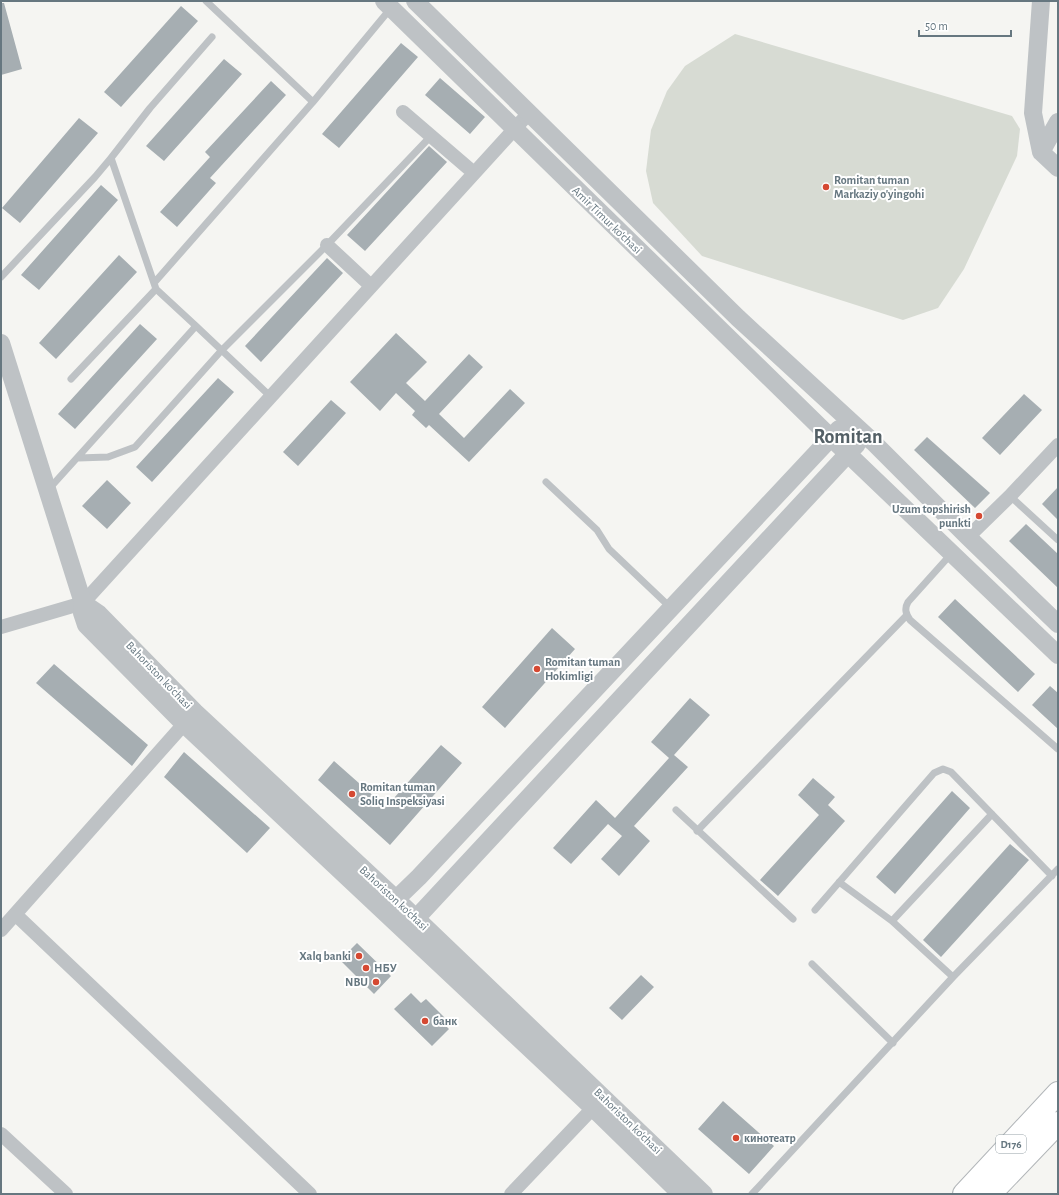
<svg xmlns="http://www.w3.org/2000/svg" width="1059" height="1195" font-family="'Alegreya Sans',sans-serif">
	<rect width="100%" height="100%" fill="#f5f5f2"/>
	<!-- green -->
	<path fill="#d7dbd3" d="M735 34 1012 116 1020 129 1017 156 964 269 938 308 903 320 702 256 653 203 646 171 651 130 667 91 685 66Z"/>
	<!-- building -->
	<path fill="#a6aeb2" d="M1 3H4L22 69 1 75Z
		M181 6 198 21 121 107 104 92Z
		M401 43 418 57 339 148 322 134Z
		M224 59 242 74 164 161 146 146Z
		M440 78 485 117 470 134 425 95Z
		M271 81 286 95 210 178 216 183 177 227 160 212 210 157 205 152Z
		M79 118 98 133 20 223 2 208Z
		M429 146 447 162 365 251 347 235Z
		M101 185 118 200 39 290 21 275Z
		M119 255 137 272 56 359 39 343Z
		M327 258 343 273 261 362 245 346Z
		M140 324 157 339 75 429 58 414Z
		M396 333 427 362 406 383 425 401 469 354 483 367 439 414 464 438 510 389 525 403 469 462 429 425 426 428 412 415 415 411 396 393 380 411 350 382Z
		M218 378 234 392 152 482 136 467Z
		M1024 394 1042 410 1000 455 982 438Z
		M331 400 346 413 298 466 283 452Z
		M927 437 990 493 975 508 914 450Z
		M107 480 131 503 107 529 82 506Z
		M1058 487V520L1042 504Z
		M1026 524 1058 554V588L1009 541Z
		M955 599 1035 674 1018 692 938 617Z
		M552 628 575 649 505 728 482 707Z
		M54 664 148 745 132 766 36 683Z
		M1050 686 1058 693V729L1032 705Z
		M690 698 710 715 674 755 688 767 634 826 650 841 619 876 601 859 622 836 608 824 571 864 553 848 596 800 615 818 669 758 651 742Z
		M441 745 462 763 390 845 318 780 334 761 386 807Z
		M184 752 270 828 247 853 164 777Z
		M813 778 835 797 828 805 845 821 778 896 760 880 819 815 798 795Z
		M952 791 970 808 895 894 876 877Z
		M1010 844 1029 860 941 957 923 940Z
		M357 943 391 976 374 994 340 960Z
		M641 975 654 987 622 1020 609 1008Z
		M411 993 421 1003 426 999 446 1019 442 1022 449 1029 432 1046 394 1009Z
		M723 1101 774 1146 749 1174 698 1129Z"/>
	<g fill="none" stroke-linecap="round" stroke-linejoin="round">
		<defs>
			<path id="primary" d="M964 1194 1058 1093
				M990 1194 1058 1123"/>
		</defs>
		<!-- primary casing -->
		<use href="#primary" stroke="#b2b6b9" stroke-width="24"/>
		<!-- service -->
		<path stroke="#bec2c5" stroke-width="7" d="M206 1 313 102 391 8
			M111 158 150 108 212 37
			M1 277 95 177 111 158 156 289 196 326
			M154 283 313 102
			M71 379 156 289
			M78 458 108 457 135 447 221 351 327 245 431 136
			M546 482 597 530 609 549 671 608
			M48 490 196 326 271 397
			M1010 496 1058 540
			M952 553 908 602C904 609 906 614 910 620L1058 749
			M676 810 793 919
			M697 831 907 615
			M839 882 892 921
			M815 910 934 773 943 769 951 772 1052 876
			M812 964 893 1043
			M953 977 892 921 992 814
			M752 1194 953 977 1058 869"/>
		<!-- minor -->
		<path stroke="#bec2c5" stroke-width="14" d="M403 112 474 173
			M327 245 371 286
			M968 537 1010 496 1058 445
			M1 627 83 603 529 113
			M15 914 310 1194
			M1 930 184 724
			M1 1134 66 1194
			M511 1194 593 1108"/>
		<!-- tertiary -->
		<path stroke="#bec2c5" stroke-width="18" d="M384 1 824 431 1058 655
			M415 1 738 318 873 442 968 537 1058 624
			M1041 1 1033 113 1041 152 1058 168
			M1041 152 1058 122
			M1 343 83 603 82 613 86 625 184 724 593 1108 681 1194
			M83 603 99 614 195 712 396 899 704 1194
			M387 908 419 877 839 429
			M407 928 857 444"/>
		<!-- primary -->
		<use href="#primary" stroke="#fff" stroke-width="22"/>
	</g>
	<!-- markers -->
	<g fill="#d54932" stroke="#fff" stroke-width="1.5">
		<circle cx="826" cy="187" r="4"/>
		<circle cx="979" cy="516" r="4"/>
		<circle cx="537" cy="669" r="4"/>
		<circle cx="352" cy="794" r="4"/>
		<circle cx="359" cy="956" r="4"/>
		<circle cx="366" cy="968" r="4"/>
		<circle cx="376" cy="982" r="4"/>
		<circle cx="425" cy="1021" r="4"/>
		<circle cx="736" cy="1138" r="4"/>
	</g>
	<g text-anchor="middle" stroke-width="4" stroke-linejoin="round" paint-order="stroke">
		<!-- shield labels -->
		<rect fill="#fff" stroke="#94a0a6" stroke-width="1" x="996" y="1135" width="30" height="18" rx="3"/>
		<g font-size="11" font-weight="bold" fill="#667780">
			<text x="1011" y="1148">D176</text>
		</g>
		<!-- poi labels -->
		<g font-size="12" font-weight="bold" fill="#667780" stroke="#fff" text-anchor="start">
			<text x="834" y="184">Romitan tuman<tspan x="834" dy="14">Markaziy o'yingohi</tspan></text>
			<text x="971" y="513" text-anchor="end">Uzum topshirish<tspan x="971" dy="14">punkti</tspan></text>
			<text x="545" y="666">Romitan tuman<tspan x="545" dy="14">Hokimligi</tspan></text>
			<text x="360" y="791">Romitan tuman<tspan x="360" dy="14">Soliq Inspeksiyasi</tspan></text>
			<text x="351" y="960" text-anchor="end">Xalq banki</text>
			<text x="374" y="972">НБУ</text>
			<text x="368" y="986" text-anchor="end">NBU</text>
			<text x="433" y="1025">банк</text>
			<text x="744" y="1142">кинотеатр</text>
		</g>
		<!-- street labels -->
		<g font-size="12" fill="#667780" stroke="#fff">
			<text transform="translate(607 220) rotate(44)" y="4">Amir Timur ko‘chasi</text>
			<text transform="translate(159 675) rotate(46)" y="4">Bahoriston ko‘chasi</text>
			<text transform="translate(394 898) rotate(43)" y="4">Bahoriston ko‘chasi</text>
			<text transform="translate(628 1121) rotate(44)" y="4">Bahoriston ko‘chasi</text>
		</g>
		<!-- town labels -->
		<g font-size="20" font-weight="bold" fill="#546066" stroke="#fff">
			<text x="848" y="443">Romitan</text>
		</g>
	</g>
	<!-- border -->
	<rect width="1059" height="1195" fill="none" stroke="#667780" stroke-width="4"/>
	<!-- scale -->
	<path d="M919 30v6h92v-6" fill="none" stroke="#667780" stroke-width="2"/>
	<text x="925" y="30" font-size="12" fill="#667780" stroke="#ffffff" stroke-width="3" paint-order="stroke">50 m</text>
</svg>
